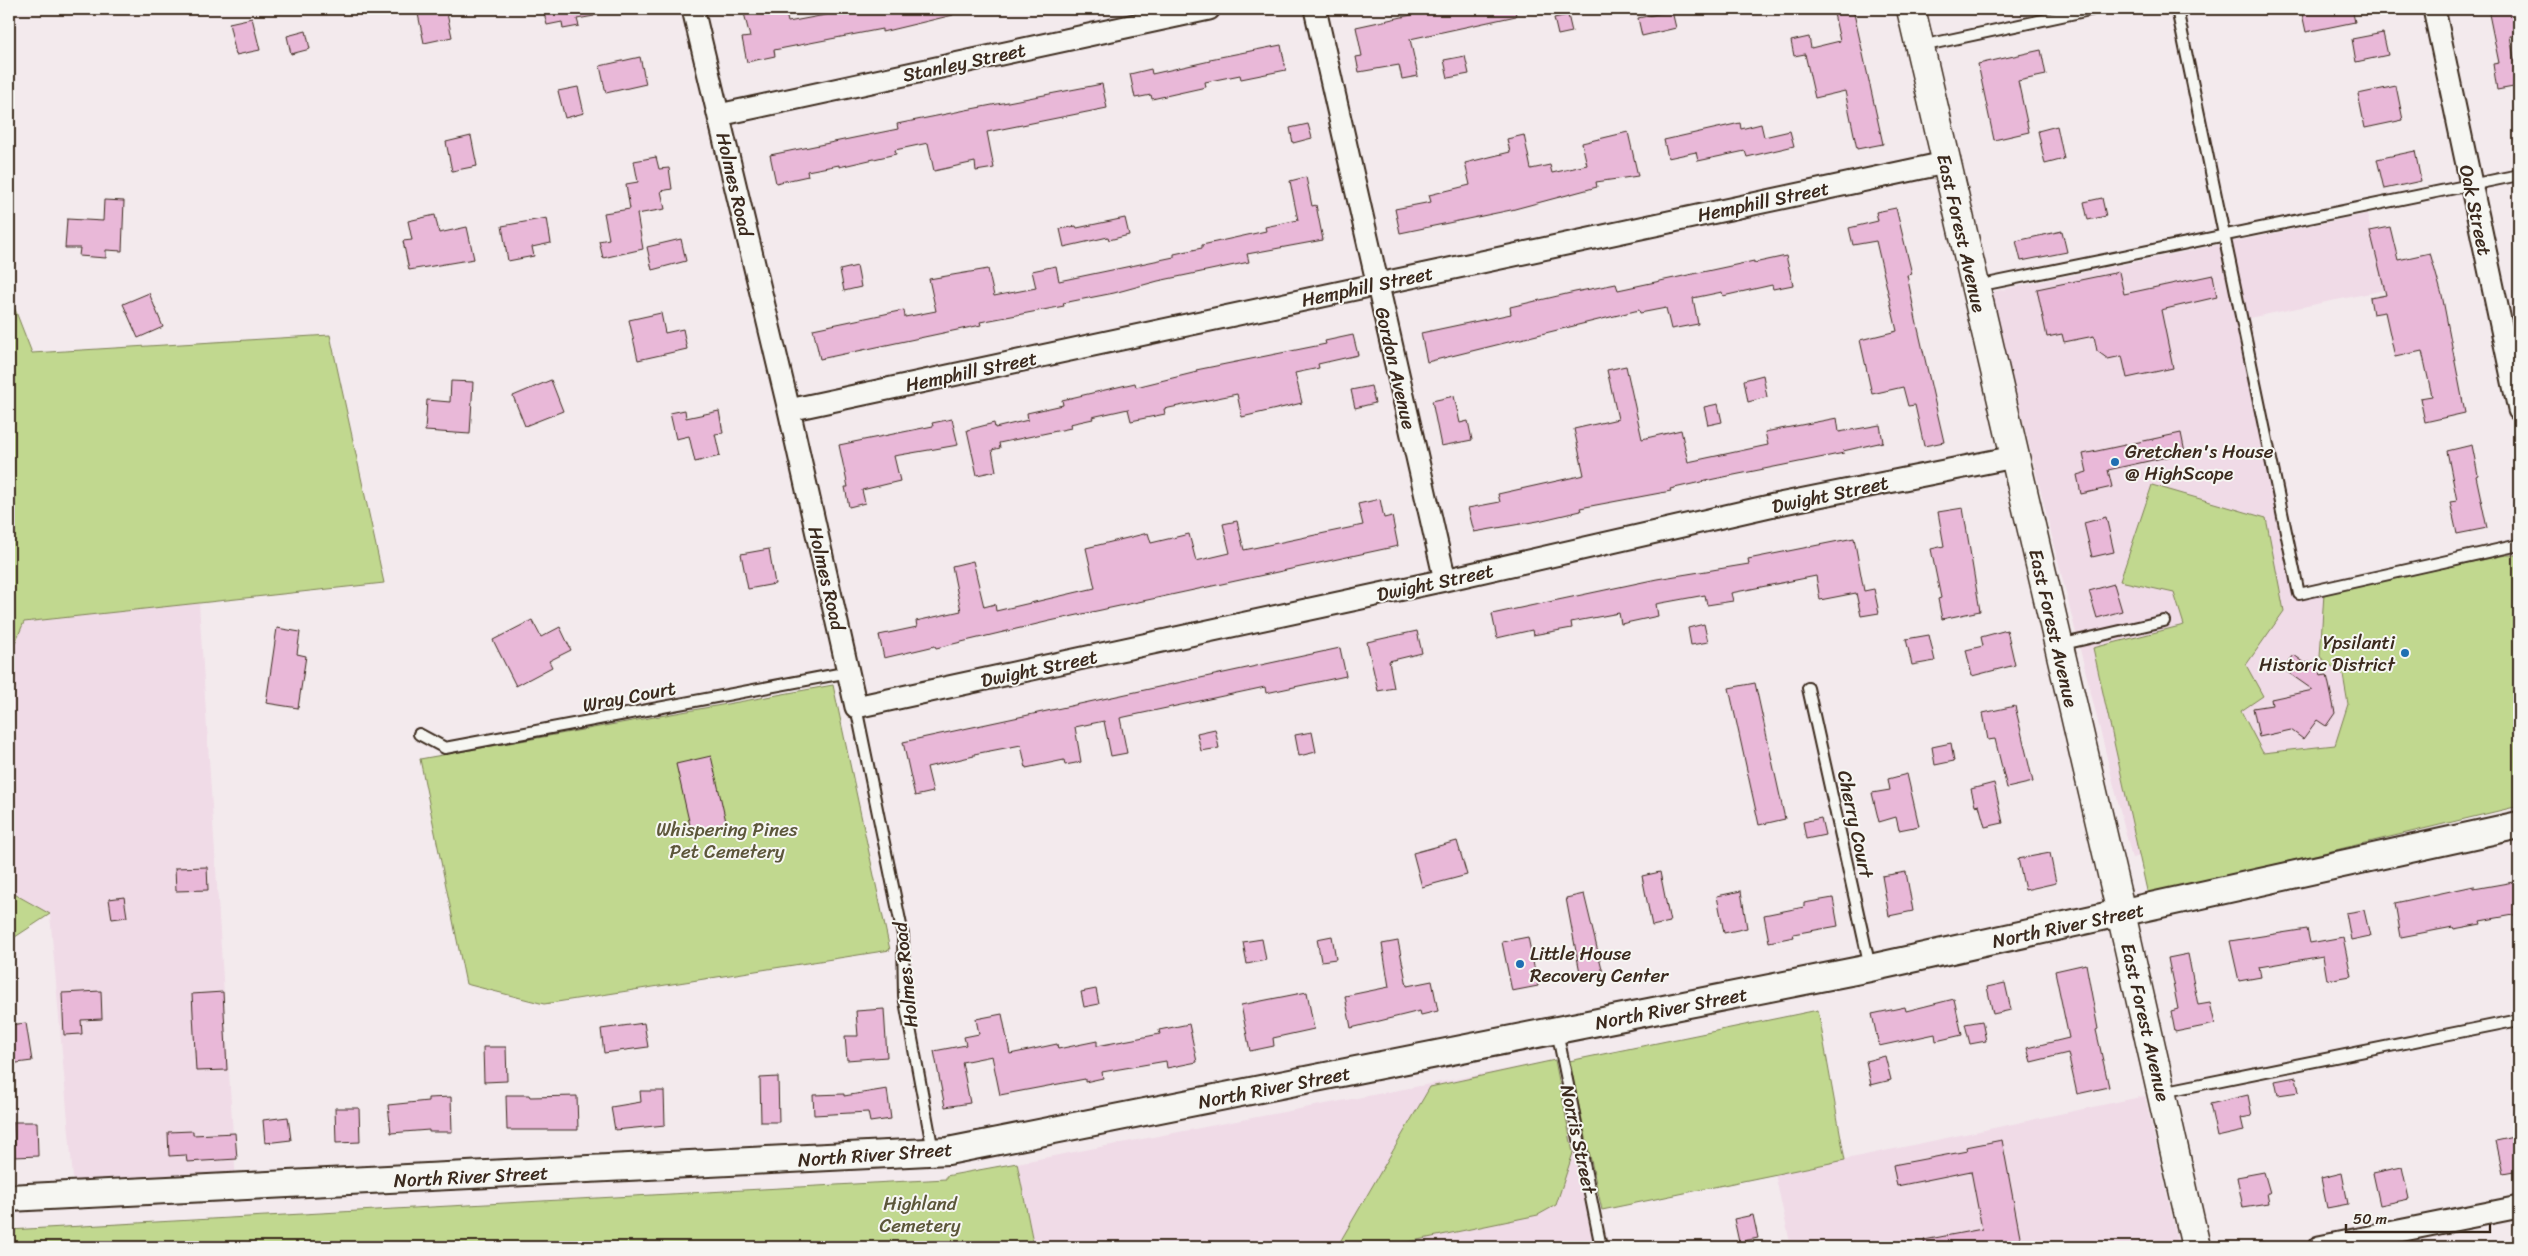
<svg xmlns="http://www.w3.org/2000/svg" width="2528" height="1256" font-family="Sriracha,sans-serif">
	<rect width="100%" height="100%" fill="#f3eaed"/>
	<filter id="ink" filterUnits="userSpaceOnUse"><feTurbulence type="fractalNoise" baseFrequency=".02" numOctaves="2"/><feDisplacementMap in="SourceGraphic" scale="10" xChannelSelector="R" yChannelSelector="G"/><feConvolveMatrix kernelMatrix="1 2 1 2 8 2 1 2 1" color-interpolation-filters="sRGB"/></filter>
	<g filter="url(#ink)">
		<!-- built -->
		<path fill="#f0dbe7" d="M2367 214 2385 290 2249 318 2305 592 2519 545V780L2132 858 1991 292Z
			M199 603 236 1182 74 1190 50 914 9 891V657L24 622Z
			M1555 1060 1594 1247H1034L1017 1163Z
			M2145 1096 2179 1247H1791L1775 1174Z"/>
		<!-- green -->
		<path fill="#c1d88f" stroke="#7e8156" d="M9 294 32 353 330 335 384 583 24 622 9 657Z
			M2152 485 2266 518 2284 611 2246 665 2263 696 2241 711 2263 753 2335 745 2348 704 2343 675 2320 657 2324 593 2506 555H2519V806L2148 895 2093 648 2184 625 2174 593 2120 581Z
			M833 685 890 950 544 1004 466 984 420 759Z
			M9 891 50 914 9 941Z
			M1818 1010 1845 1160 1602 1210 1569 1061Z
			M1555 1060 1573 1153 1556 1205 1538 1215 1384 1247H1337L1430 1087Z
			M1017 1163 1034 1247H9V1230L946 1179V1176Z"/>
		<!-- building -->
		<path fill="#e9b8d8" stroke="#3b2a1e" d="M417 9H446L452 37 424 43Z
			M543 9H593L594 16 577 19 579 26 563 29 562 22 547 25Z
			M743 9H785L788 22 857 9 858 13 878 9H952L953 15 882 32V29L774 50 775 56 747 62 742 38 750 37Z
			M1439 9H1515L1516 16 1410 39 1418 76 1402 79 1399 65 1359 72 1356 57 1362 56 1356 27Z
			M1833 9H1853L1883 144 1857 149 1845 91 1815 98 1805 54 1794 56 1791 41 1809 37 1811 48 1840 41Z
			M2301 9H2352L2355 22 2306 32Z
			M2488 9H2516L2519 35 2510 36 2519 86 2497 90 2493 64 2499 63Z
			M1672 11 1676 28 1642 36 1638 18Z
			M1568 15 1572 32 1558 35 1554 18Z
			M252 18 260 50 236 55 229 23Z
			M306 31 310 49 291 54 287 36Z
			M2383 33 2388 55 2356 62 2352 39Z
			M1281 45 1286 70 1241 79 1240 75 1205 82 1206 87 1152 99 1151 95 1135 98 1130 74 1151 69 1152 74 1210 61V59Z
			M2041 50 2046 75 2018 81 2029 132 1994 140 1978 64Z
			M1465 56 1469 74 1448 78 1444 60Z
			M640 57 646 84 606 93 600 66Z
			M1102 84 1107 108 987 132 994 168 976 171 975 162 934 171 928 143 895 150 896 154 839 167V165L807 171 808 176 776 183 770 155 898 129 897 124 966 110Z
			M2396 86 2403 120 2365 128 2358 94Z
			M578 87 584 113 565 118 558 91Z
			M1740 123 1741 129 1761 124 1764 137 1790 131 1794 146 1747 157 1745 151 1698 161 1696 152 1668 158 1664 140Z
			M1308 124 1312 138 1293 143 1290 128Z
			M2057 126 2064 159 2045 164 2038 131Z
			M1628 132 1638 176 1596 182 1597 187 1511 210 1400 233 1395 209 1431 202 1429 195 1470 185 1465 163 1510 152 1507 139 1524 135 1531 169 1550 165 1552 173 1587 165 1582 143Z
			M471 136 477 166 452 171 446 142Z
			M2415 151 2421 181 2384 189 2377 159Z
			M656 157 659 169 669 168 672 189 661 191 665 209 637 214 643 249 603 258 599 241 609 239 604 213 630 209 626 184 638 182 634 161Z
			M1306 177 1312 206 1316 205 1323 240 1247 254 1249 262 1158 281 1114 293 1063 303 1064 306 980 322 981 325 820 359 813 329 904 310 905 317 936 311 929 279 988 269 994 296 1036 288 1032 271 1056 266 1059 281 1174 257V254L1202 248V245L1266 231 1265 227 1298 220 1290 181Z
			M2102 198 2106 216 2088 220 2084 202Z
			M104 200 124 201 122 251 106 250V258L79 256 80 248H65L67 219 103 221Z
			M1896 208 1912 274 1907 275 1916 320 1944 442 1924 446 1915 405 1908 406 1903 387 1872 394 1860 340 1897 331 1876 241 1853 245 1849 228 1878 221 1876 212Z
			M435 215 439 233 467 227 474 259 409 270 403 241 412 240 408 221Z
			M547 218 551 243 532 247 534 256 508 261 502 226Z
			M1125 218 1129 235 1109 240 1108 237 1064 247 1060 229 1076 226 1077 228Z
			M2390 227 2398 260 2430 253 2442 295 2465 413 2425 422 2420 398 2432 396 2422 351 2395 357 2385 312 2373 314 2370 298 2386 295 2370 231Z
			M2062 231 2067 252 2021 261 2016 241Z
			M681 239 686 261 652 270 647 247Z
			M1786 256 1793 285 1773 289 1772 285 1723 296 1722 292 1693 298 1698 324 1671 329 1666 308 1640 313 1639 310 1427 362 1421 333 1511 314 1510 307 1575 292 1616 284 1618 290 1754 261V263Z
			M857 266 861 287 844 291 840 270Z
			M2119 272 2124 294 2213 275 2217 297 2161 310 2173 368 2127 378 2122 356 2108 359 2097 351 2094 336 2064 342 2062 334 2047 337 2037 289Z
			M149 293 163 327 138 338 123 304Z
			M661 313 665 333 683 329 687 349 638 360 629 320Z
			M1353 335 1358 355 1318 364 1319 368 1295 373 1302 403 1242 417 1237 394 1164 409 1165 414 1131 421 1128 409 1092 417 1093 419 1070 424 1071 428 999 443 1000 448 992 450 996 471 977 475 967 430 994 423 995 428 1028 420 1027 413 1063 405 1062 400 1135 383 1136 387 1197 372 1196 370 1326 344 1325 341Z
			M1626 366 1642 439 1681 430 1688 462 1768 445 1765 432 1837 418 1839 432 1880 425 1883 442 1843 451 1844 453 1714 479 1670 489 1671 491 1580 508 1581 511 1538 521 1474 532 1468 508 1500 502 1498 494 1584 475 1574 429 1618 419 1607 370Z
			M1763 375 1767 397 1748 402 1744 380Z
			M551 380 563 411 525 426 513 396Z
			M451 381 473 382 470 434 425 431 427 400 450 402Z
			M1371 386 1375 403 1355 408 1351 390Z
			M1454 396 1460 423 1468 421 1472 440 1441 446 1432 401Z
			M1718 404 1722 422 1708 425 1704 407Z
			M685 410 686 418 719 411 723 433 715 434 720 456 695 462 689 436 676 439 670 413Z
			M952 419 958 445 894 456 900 481 862 490 865 503 849 507 845 487H848L839 445 933 426 932 423Z
			M2181 433 2185 453 2108 470 2112 487 2081 494 2077 475 2087 472 2083 454Z
			M2472 445 2478 475 2476 476 2487 528 2457 534 2450 502 2457 501 2447 451Z
			M1380 499 1384 518 1392 516 1398 546 1050 621 936 648 935 646 884 658 879 635 917 627 916 621 961 611 952 566 973 561 984 607 995 604 996 611 1095 588 1086 548 1148 533 1151 543 1189 534 1196 561 1230 553 1223 524 1237 521 1244 550 1363 525 1358 504Z
			M1963 508 1980 611 1942 619 1938 599 1941 598 1931 549 1944 546 1938 512Z
			M2106 517 2114 552 2092 557 2084 523Z
			M1854 538 1864 591 1874 589 1879 613 1861 616 1856 593 1820 600 1816 576 1731 593 1733 601 1707 605 1705 595 1656 604 1658 616 1621 624 1619 613 1571 622 1572 628 1533 635 1532 630 1497 638 1492 614 1657 579 1749 564 1748 559Z
			M769 549 775 584 748 589 741 554Z
			M2114 584 2122 611 2097 618 2089 591Z
			M532 620 541 637 560 627 571 650 549 661 552 667 516 686 493 640Z
			M1704 624 1708 642 1691 645 1688 628Z
			M277 628 300 632 297 654 306 656 298 708 266 703Z
			M2007 630 2015 665 1972 676 1966 650 1983 646 1981 637Z
			M1417 631 1422 653 1389 661 1394 688 1378 691 1367 642Z
			M1929 635 1935 661 1912 665 1906 639Z
			M1340 648 1346 676 1266 693 1265 687 1120 718 1127 753 1111 756 1104 721 1075 727 1081 762 1065 765 1064 760 1026 768 1021 745 974 754V756L927 767 933 792 915 796 903 742Z
			M2294 655 2305 663 2317 661 2320 676 2327 675 2335 713 2326 726 2317 720 2303 739 2291 730 2259 737 2253 708 2272 705 2271 699 2313 690 2283 669Z
			M1755 683 1785 819 1759 825 1729 688Z
			M2015 706 2033 782 2007 788 1995 739 1988 740 1983 713Z
			M1215 729 1219 748 1201 751 1197 733Z
			M1312 732 1316 752 1299 756 1295 735Z
			M1951 743 1954 761 1935 765 1932 747Z
			M711 756 727 826 692 834 676 764Z
			M1907 774 1919 826 1899 830 1896 817 1879 822 1872 793 1890 790 1888 779Z
			M1994 783 2003 823 1985 827 1979 805 1975 806 1971 789Z
			M1821 818 1825 835 1806 839 1803 822Z
			M1457 841 1467 875 1422 887 1413 853Z
			M2050 853 2056 883 2025 890 2018 859Z
			M207 867 208 890 176 891 175 868Z
			M1660 872 1670 922 1652 926 1642 876Z
			M1906 872 1913 911 1889 916 1882 876Z
			M2519 881V914L2480 921 2481 924 2454 929 2453 927 2401 937 2395 903 2474 886V889Z
			M1741 891 1747 928 1724 933 1717 896Z
			M1584 894 1603 973 1581 978 1566 898Z
			M124 897 127 917 112 919 109 899Z
			M1833 898 1838 926 1793 934 1794 937 1769 942 1764 915 1804 907V903Z
			M2364 910 2370 936 2351 940 2346 913Z
			M2307 929 2310 943 2343 937 2351 976 2327 980 2323 956 2259 967 2261 977 2239 981 2230 941Z
			M1332 936 1336 959 1321 961 1317 939Z
			M1528 937 1538 986 1512 991 1502 942Z
			M1262 939 1266 960 1247 964 1243 942Z
			M1398 941 1407 986 1432 981 1438 1011 1421 1015 1420 1011 1351 1028 1345 996 1389 987 1382 944Z
			M2188 954 2198 1005 2210 1003 2215 1024 2175 1032 2171 1011 2178 1009 2168 958Z
			M2086 964 2098 1029 2096 1030 2109 1087 2077 1094 2068 1053 2031 1062 2027 1048 2069 1038 2055 971Z
			M2005 983 2011 1010 1993 1014 1987 987Z
			M1096 989 1099 1004 1084 1007 1081 992Z
			M101 991 102 1019 81 1020 82 1034 64 1035 62 993Z
			M223 992 227 1070 196 1071 192 994Z
			M1307 992 1314 1029 1273 1038 1274 1046 1250 1051 1241 1005Z
			M1954 999 1962 1035 1936 1041 1935 1034 1879 1046 1872 1014 1905 1007 1906 1011Z
			M884 1009 887 1057 847 1060 845 1036H858L856 1011Z
			M1002 1014 1010 1054 1057 1044 1058 1049 1097 1041V1046L1160 1034 1159 1030 1189 1024 1197 1062 1167 1068 1166 1061 1102 1072 1103 1078 1085 1082V1079L1000 1095 992 1056 962 1062 970 1103 945 1107 934 1051 966 1045 964 1037 979 1034 976 1019Z
			M1982 1021 1986 1041 1970 1044 1965 1024Z
			M26 1023 32 1061 9 1064V1025Z
			M644 1023 648 1047 604 1053 601 1029Z
			M483 1047H506L507 1081 484 1082Z
			M1885 1056 1891 1080 1871 1085 1866 1061Z
			M778 1077 779 1122H761L760 1078Z
			M2296 1077 2299 1092 2278 1095 2275 1081Z
			M887 1089 891 1119 870 1122 868 1112 814 1115 813 1095 844 1094V1096Z
			M640 1091H664L665 1125 615 1130 611 1107 641 1102Z
			M506 1095H529L530 1097 577 1096 578 1130H507Z
			M2248 1095 2252 1116 2241 1118 2244 1131 2217 1137 2210 1104Z
			M451 1097 452 1132H429V1130L391 1133 388 1105 428 1101V1098Z
			M335 1108H359L360 1142 336 1143Z
			M288 1117 291 1140 265 1143 263 1120Z
			M14 1122H37L38 1156 15 1157Z
			M193 1131V1135L235 1133 237 1159 187 1162 186 1155 169 1156 168 1132Z
			M2519 1136V1170L2503 1173 2496 1141Z
			M2002 1140 2022 1247H1925L1924 1240 1982 1229 1971 1171 1897 1186 1893 1165 1967 1151 1966 1147Z
			M2402 1167 2409 1199 2380 1205 2373 1173Z
			M2264 1172 2270 1193H2267L2269 1204 2243 1208 2237 1177Z
			M2342 1173 2348 1204 2327 1208 2321 1178Z
			M1753 1215 1758 1238 1739 1242 1734 1219Z"/>
		<g fill="none" stroke-linecap="round" stroke-linejoin="round">
			<defs>
				<path id="service" d="M2177 9 2299 594 2519 545
					M1921 46 2094 9
					M1977 286 2519 175
					M2059 645 2164 621
					M1808 688 1870 967
					M856 707 903 935 904 996 933 1151
					M419 734 445 748 849 672
					M1557 1031 1601 1247
					M2162 1092 2519 1020"/>
				<path id="minor" d="M693 9 789 410 856 707 1445 580 1774 505 2014 457
					M1315 9 1445 580
					M2434 9 2519 410
					M719 115 1209 9
					M789 410 1945 163
					M2319 1247 2519 1207"/>
				<path id="tertiary" d="M9 1198 948 1151 1870 968 2519 825"/>
				<path id="secondary" d="M1911 9 2121 913 2196 1247"/>
			</defs>
			<!-- service casing -->
			<use href="#service" stroke="#3b2a1e" stroke-width="14"/>
			<!-- minor casing -->
			<use href="#minor" stroke="#3b2a1e" stroke-width="25"/>
			<!-- tertiary casing -->
			<use href="#tertiary" stroke="#3b2a1e" stroke-width="30"/>
			<!-- secondary casing -->
			<use href="#secondary" stroke="#3b2a1e" stroke-width="31"/>
			<!-- path -->
			<path stroke="#3b2a1e" stroke-width="3" stroke-dasharray="4 4" stroke-linecap="butt" d="M1291 9 1292 12"/>
			<!-- service -->
			<use href="#service" stroke="#f6f6f2" stroke-width="10"/>
			<!-- minor -->
			<use href="#minor" stroke="#f6f6f2" stroke-width="21"/>
			<!-- tertiary -->
			<use href="#tertiary" stroke="#f6f6f2" stroke-width="26"/>
			<!-- secondary -->
			<use href="#secondary" stroke="#f6f6f2" stroke-width="28"/>
		</g>
	</g>
	<!-- markers -->
	<g fill="#1f6fb2" stroke="#f6f6f2" stroke-width="2">
		<circle cx="2115" cy="462" r="5"/>
		<circle cx="2405" cy="653" r="5"/>
		<circle cx="1520" cy="964" r="5"/>
	</g>
	<g text-anchor="middle" stroke-width="4" stroke-linejoin="round" paint-order="stroke">
		<!-- street labels -->
		<g font-size="19" fill="#3b2a1e" stroke="#f6f6f2">
			<text transform="translate(964 62) rotate(-12)" y="7">Stanley Street</text>
			<text transform="translate(735 184) rotate(77)" y="7">Holmes Road</text>
			<text transform="translate(1763 201) rotate(-12)" y="7">Hemphill Street</text>
			<text transform="translate(2476 210) rotate(78)" y="7">Oak Street</text>
			<text transform="translate(1962 233) rotate(77)" y="7">East Forest Avenue</text>
			<text transform="translate(1367 286) rotate(-12)" y="7">Hemphill Street</text>
			<text transform="translate(1396 368) rotate(77)" y="7">Gordon Avenue</text>
			<text transform="translate(971 371) rotate(-12)" y="7">Hemphill Street</text>
			<text transform="translate(1830 494) rotate(-12)" y="7">Dwight Street</text>
			<text transform="translate(827 578) rotate(77)" y="7">Holmes Road</text>
			<text transform="translate(1435 582) rotate(-12)" y="7">Dwight Street</text>
			<text transform="translate(2054 628) rotate(77)" y="7">East Forest Avenue</text>
			<text transform="translate(1039 668) rotate(-12)" y="7">Dwight Street</text>
			<text transform="translate(629 696) rotate(-11)" y="7">Wray Court</text>
			<text transform="translate(1856 824) rotate(78)" y="7">Cherry Court</text>
			<text transform="translate(2068 925) rotate(-12)" y="7">North River Street</text>
			<text transform="translate(905 975) rotate(-96)" y="7">Holmes Road</text>
			<text transform="translate(1671 1008) rotate(-11)" y="7">North River Street</text>
			<text transform="translate(2146 1022) rotate(77)" y="7">East Forest Avenue</text>
			<text transform="translate(1274 1087) rotate(-11)" y="7">North River Street</text>
			<text transform="translate(1579 1139) rotate(78)" y="7">Norris Street</text>
			<text transform="translate(875 1154) rotate(-4)" y="7">North River Street</text>
			<text transform="translate(471 1176) rotate(-3)" y="7">North River Street</text>
		</g>
		<!-- poi labels -->
		<g font-size="19" fill="#3b2a1e" stroke="#f6f6f2" text-anchor="start">
			<text x="2125" y="458">Gretchen's House<tspan x="2125" dy="22">@ HighScope</tspan></text>
			<text x="2395" y="649" text-anchor="end">Ypsilanti<tspan x="2395" dy="22">Historic District</tspan></text>
			<text x="1530" y="960">Little House<tspan x="1530" dy="22">Recovery Center</tspan></text>
		</g>
		<!-- park labels -->
		<g font-size="19" fill="#5c563a" stroke="#f6f6f2">
			<text x="727" y="836">Whispering Pines<tspan x="727" dy="22">Pet Cemetery</tspan></text>
			<text x="920" y="1210">Highland<tspan x="920" dy="22">Cemetery</tspan></text>
		</g>
	</g>
	<!-- margin -->
	<rect width="2528" height="1256" fill="none" stroke="#f6f6f2" stroke-width="30"/>
	<rect x="15" y="15" width="2498" height="1226" fill="none" stroke="#3b2a1e" stroke-width="2" filter="url(#ink)"/>
	<!-- scale -->
	<path d="M2346 1224v8h144v-8" fill="none" stroke="#3b2a1e" stroke-width="2.5"/>
	<text x="2353" y="1224" font-size="15" fill="#3b2a1e" stroke="#f6f6f2" stroke-width="4" paint-order="stroke">50 m</text>
</svg>
